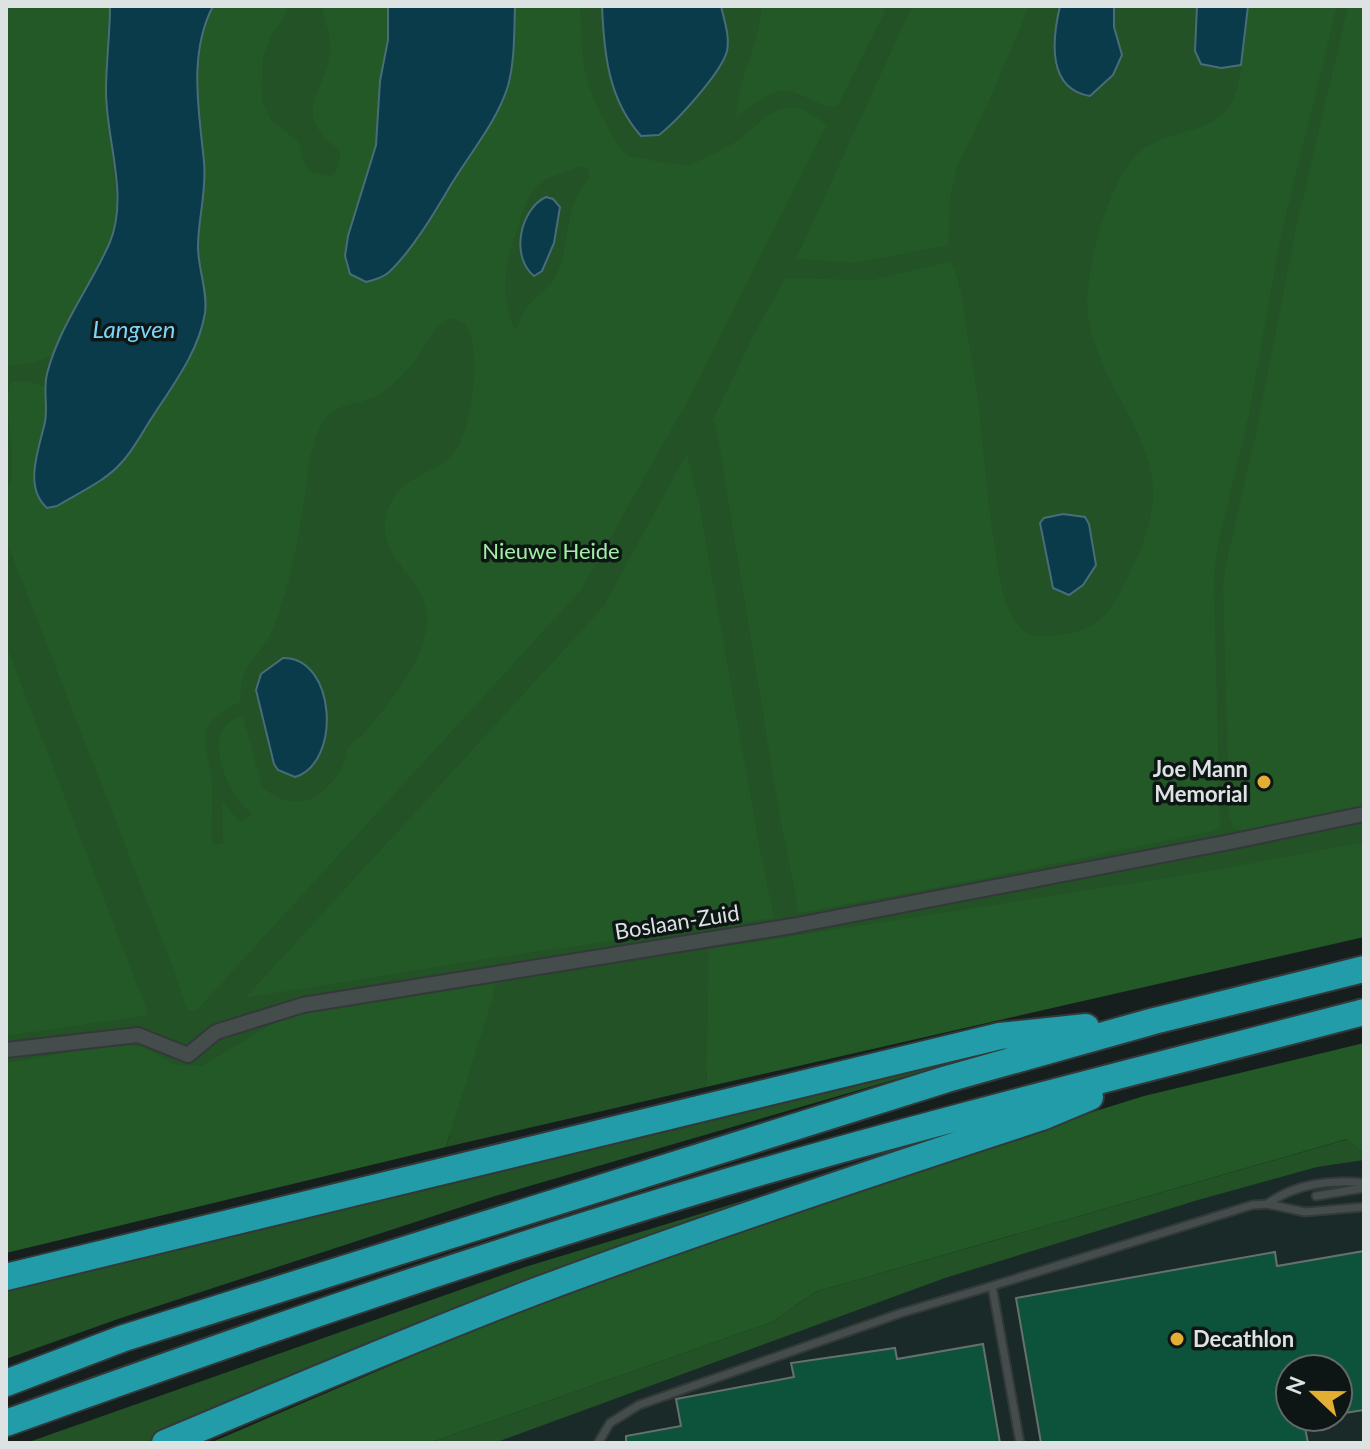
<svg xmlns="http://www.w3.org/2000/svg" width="1370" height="1449" font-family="Lato,sans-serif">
	<rect width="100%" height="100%" fill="#171f1e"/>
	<!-- built -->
	<path fill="#1a2a28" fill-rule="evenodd" d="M1364 1096V1443H327ZM1290 1369H1338V1417H1290Z"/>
	<!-- green -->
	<path fill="#225225" d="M6 6H1364V927L706 1075V1087L446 1147 450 1135 6 1247Z
		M1058 1032 492 1197 118 1319 6 1359V1290L709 1114Z
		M1348 1139 1364 1154V1160L1317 1167 1198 1200 945 1278 494 1443H429L772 1322 815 1292Z
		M931 1144 279 1386 151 1443H26L525 1267Z"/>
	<!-- forest -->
	<path fill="#235827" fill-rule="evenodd" d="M6 6H110L106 92 117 212 110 240 53 355C39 362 22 366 6 365Z
		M213 6H288L282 22 272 34 263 57 262 101 271 120 299 142 305 165 311 172 329 176 335 174 340 157 339 150C287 110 327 95 330 49 331 34 324 20 322 6H388V40L380 81 376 145 357 210 387 274 439 209 449 188 486 133 499 107 508 85 513 56 515 6H580C582 25 581 45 584 64 587 88 610 141 629 156 644 158 678 167 691 164 702 160 732 145 741 138 773 111 786 92 827 125L687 402 581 590 197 1010H187L174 971 6 540V490C22 472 0 410 11 382L28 381 45 387C45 397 47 409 45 420 39 460 24 467 47 508L56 506 107 475 205 312V294L198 257 202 139 197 85 198 52 203 29ZM582 166 589 169V178C562 210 572 236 558 271 552 288 536 294 526 309 522 315 519 324 515 330 498 288 506 262 520 221 524 208 527 196 536 187 548 176 566 172 582 166ZM453 318C459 321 464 322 467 328 482 353 472 436 451 456 427 479 397 475 386 515 375 557 427 579 427 618 426 661 390 702 364 733 359 739 350 744 347 750 345 754 345 758 344 762 339 776 325 791 312 798 295 806 276 799 262 787L243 716C196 728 227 794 252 814L241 823 222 801 223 843 212 845C210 825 214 804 212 783 207 740 192 723 241 702 238 668 254 662 269 637 275 627 279 615 282 603 292 573 298 540 303 508 308 480 308 452 321 426 334 402 352 407 372 398 388 391 403 375 414 363 427 347 431 324 453 318Z
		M761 6H884L885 11 838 105C821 112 802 89 783 91 766 92 751 107 737 116 736 77 761 45 761 6Z
		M912 6H1029L995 88 957 167 950 199 949 245 856 263 796 259Z
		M1248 6H1337L1281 236 1249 414 1217 550 1214 580 1220 827 1214 831 936 888 799 913 779 812 719 444 715 422 712 421 754 334 785 278 872 280 951 261C964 290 964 319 970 349 983 415 984 481 995 547 999 571 1001 601 1016 622 1029 641 1051 637 1071 633 1103 626 1115 604 1128 577 1140 551 1152 525 1153 497 1155 423 1078 366 1088 286 1093 247 1111 173 1144 148 1150 144 1158 141 1165 138 1185 130 1211 128 1226 111 1245 89 1244 35 1248 6Z
		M1348 6H1364V808L1243 832 1233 827 1229 817 1223 588 1225 568 1256 433 1297 223Z
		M687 453 699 502 759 844 774 918 486 959 245 998 603 607Z
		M6 645 149 1015 6 1036Z
		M1364 842V937L706 1087 709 949 1210 871Z
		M496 981 492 1000 446 1147 6 1253V1063L117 1044 145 1047 175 1065 202 1066 283 1017Z
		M1364 1043V1154L1347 1139 815 1292 772 1322 429 1443H210L557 1294 858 1185 1144 1096Z"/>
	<!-- water -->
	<path fill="#093b4b" stroke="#496d78" stroke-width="2" d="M110 6H213C188 54 199 110 204 162 207 191 198 218 198 247 198 269 208 291 205 313 199 351 173 385 153 416 143 431 134 449 122 462 106 481 78 493 57 506L47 508C23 487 39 449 45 422 48 406 43 390 47 374 59 326 91 286 110 242 129 195 106 140 106 91 106 63 110 34 110 6Z
		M388 6H515C514 32 515 60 508 86 496 124 469 154 449 188 434 214 411 252 388 273 382 278 374 280 366 282L350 274 345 256 348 236 376 145 380 81 388 40Z
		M602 6H721C724 20 730 36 727 51 721 73 678 120 659 135L641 136C608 99 604 53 602 6Z
		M1060 6H1114V27L1122 55 1113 75 1090 96C1047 89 1052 40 1060 6Z
		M1197 6H1248L1241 65 1221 68 1201 64 1195 51Z
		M546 197 553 199 560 207 554 243 542 271 534 276C510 257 520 209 546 197Z
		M1063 514 1085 517 1089 524 1096 565 1083 585 1069 595 1053 588 1040 523 1044 518Z
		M283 658C336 657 342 763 295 777L278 770 274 764 256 690 261 674Z"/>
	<!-- building -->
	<path fill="#0d523b" stroke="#67706c" stroke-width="2" d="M1364 1251V1410L1338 1414V1369H1290V1417H1303L1308 1443H1041L1016 1298 1275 1252 1277 1266Z
		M983 1344 1000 1443H626V1436L681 1426 676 1399 794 1377 791 1363 895 1348 897 1359Z"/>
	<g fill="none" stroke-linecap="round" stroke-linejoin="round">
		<defs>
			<path id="service" d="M1316 1196 1364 1188
				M1267 1204C1295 1184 1331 1179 1364 1183
				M598 1443 610 1423 639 1405 901 1313 992 1286
				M1020 1443 992 1286 1252 1205 1267 1204 1305 1212 1364 1207"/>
			<path id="minor" d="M6 1050 138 1035 188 1055 216 1032 303 1005 792 926 1230 842 1364 814"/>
			<path id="motorway" d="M6 1277 1000 1036 1086 1027
				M6 1383 124 1338 947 1079 1154 1021 1364 969
				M6 1423C243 1338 481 1255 723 1183 935 1121 1150 1068 1364 1012
				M165 1443C289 1391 413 1338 539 1290 705 1228 873 1172 1042 1117L1090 1097"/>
		</defs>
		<!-- service casing -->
		<use href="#service" stroke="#333938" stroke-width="11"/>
		<!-- minor casing -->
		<use href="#minor" stroke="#333938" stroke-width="18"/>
		<!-- motorway casing -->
		<use href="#motorway" stroke="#333938" stroke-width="30"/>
		<!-- service -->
		<use href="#service" stroke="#444d4c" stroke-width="7"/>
		<!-- minor -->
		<use href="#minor" stroke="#444d4c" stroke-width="14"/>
		<!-- motorway -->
		<use href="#motorway" stroke="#219ca8" stroke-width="26"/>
	</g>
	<!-- markers -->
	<g fill="#e2af34" stroke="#0e1615" stroke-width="3">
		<circle cx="1264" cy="782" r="8"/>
		<circle cx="1177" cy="1339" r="8"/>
	</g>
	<g text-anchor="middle" stroke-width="7" stroke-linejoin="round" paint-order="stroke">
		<!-- park labels -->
		<g font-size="22" fill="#a2eea4" stroke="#0e1615">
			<text x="551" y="559">Nieuwe Heide</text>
		</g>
		<!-- poi labels -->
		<g font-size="22" font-weight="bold" fill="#dde3e2" stroke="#0e1615" text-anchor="end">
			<text x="1248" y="777">Joe Mann<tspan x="1248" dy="25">Memorial</tspan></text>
			<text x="1193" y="1347" text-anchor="start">Decathlon</text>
		</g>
		<!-- street labels -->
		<g font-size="22" fill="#dde3e2" stroke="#0e1615">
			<text transform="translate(677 922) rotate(-9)" y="8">Boslaan-Zuid</text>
		</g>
		<!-- water labels -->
		<g font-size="24" font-style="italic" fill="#7ad5f9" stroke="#0e1615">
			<text x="134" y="338">Langven</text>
		</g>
	</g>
	<!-- border -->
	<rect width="1370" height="1449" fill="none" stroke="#dde3e2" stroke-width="16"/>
	<!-- north arrow -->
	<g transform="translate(1314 1393) rotate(292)"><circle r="38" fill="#0e1615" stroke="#616867" stroke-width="2"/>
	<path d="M0-6L14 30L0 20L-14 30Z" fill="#e2af34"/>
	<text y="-12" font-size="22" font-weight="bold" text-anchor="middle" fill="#dde3e2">N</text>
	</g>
</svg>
